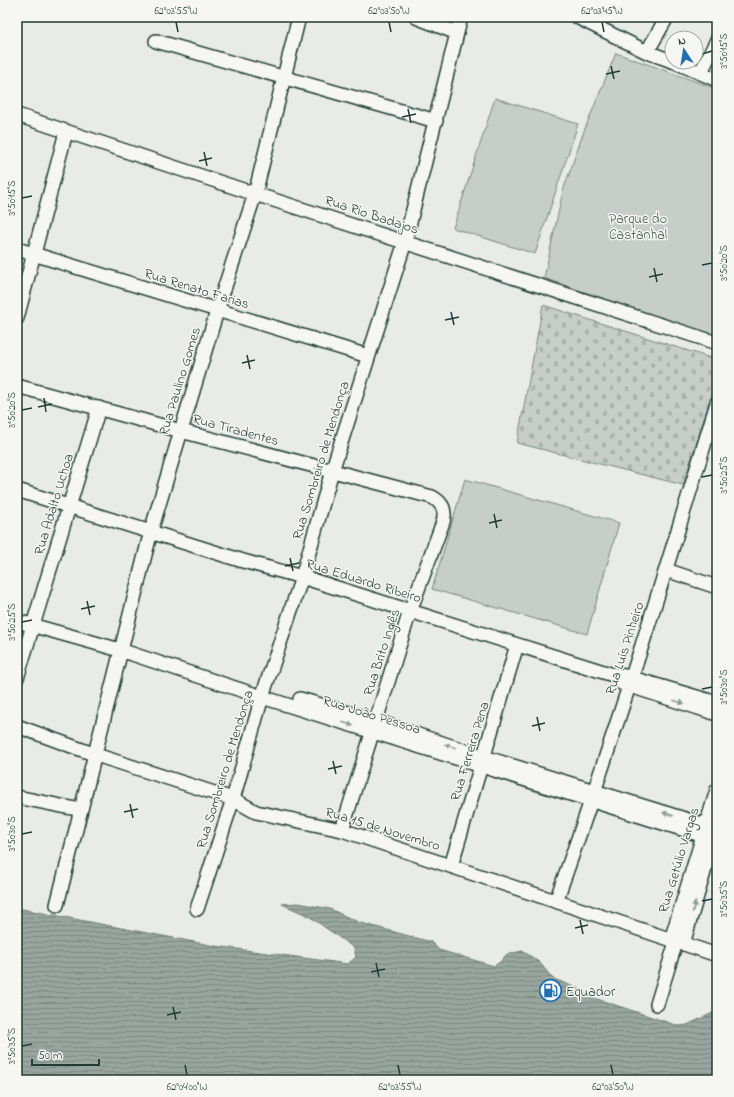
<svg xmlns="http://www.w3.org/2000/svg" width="734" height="1097" font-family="'Indie Flower',sans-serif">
	<defs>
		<pattern id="cemetery-stones" width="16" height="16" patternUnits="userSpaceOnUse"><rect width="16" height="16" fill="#c7cec9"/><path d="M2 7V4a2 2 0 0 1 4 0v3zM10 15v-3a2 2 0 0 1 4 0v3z" fill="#aab2ad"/></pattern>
		<pattern id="water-rules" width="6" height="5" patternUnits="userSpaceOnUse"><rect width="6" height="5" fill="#99a6a0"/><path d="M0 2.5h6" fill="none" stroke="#7c8883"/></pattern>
	</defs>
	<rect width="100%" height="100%" fill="#e9ebe7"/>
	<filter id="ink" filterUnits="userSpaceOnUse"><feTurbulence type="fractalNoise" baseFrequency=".025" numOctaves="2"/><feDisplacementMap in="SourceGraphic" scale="8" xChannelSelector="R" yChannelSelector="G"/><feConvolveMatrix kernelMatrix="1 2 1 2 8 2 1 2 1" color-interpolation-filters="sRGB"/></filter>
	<g filter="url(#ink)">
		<!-- green -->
		<path fill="#c7cec9" stroke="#73867e" d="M616 53 717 89V338L544 278 563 191 584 131Z
			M495 98 578 124 535 254 453 228Z
			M465 479 619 523 587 634 432 589Z"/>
		<!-- cemetery -->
		<path fill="url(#cemetery-stones)" stroke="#73867e" d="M543 305 717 360V378L683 485 517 443Z"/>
		<!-- water -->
		<path fill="url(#water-rules)" stroke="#687c75" d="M298 903 330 909 358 922 431 942 439 950 494 966 500 962 507 954 523 951 540 963 552 978 581 990 588 996 679 1026 687 1025 717 1011V1080H17V908L215 946 348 964 356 957 354 948 309 916 282 904Z"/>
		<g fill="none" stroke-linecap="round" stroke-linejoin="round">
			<defs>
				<path id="minor" d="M416 17 457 33
					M577 17 647 52 672 61
					M156 41 436 121
					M647 52 667 17
					M675 62 717 80
					M701 72 717 40
					M17 115 255 194 717 343
					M17 249 368 356
					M17 318 66 132
					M17 386 181 431 432 497C443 503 446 511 443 522L410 611 342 830
					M17 490 243 561 302 577 610 674 625 676 717 703
					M666 570 717 587
					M17 621 120 650 262 697 717 840
					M17 678 99 408
					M621 683 717 714
					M300 699 376 721 484 757 717 829
					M17 726 96 755 233 799 256 812 342 830 717 955
					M17 797 81 810
					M451 866 517 645
					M556 901C615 737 666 570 717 403
					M57 905 151 531 217 311 255 194 299 17
					M197 909 233 799 262 697 302 577 332 471 405 242 461 17
					M671 940 717 790
					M683 944 716 831
					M657 1004 676 942"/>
			</defs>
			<!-- minor casing -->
			<use href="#minor" stroke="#1f3d34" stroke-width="16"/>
			<!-- minor -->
			<use href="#minor" stroke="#f6f6f2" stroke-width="13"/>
		</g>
		<!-- one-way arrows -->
		<defs><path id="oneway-solid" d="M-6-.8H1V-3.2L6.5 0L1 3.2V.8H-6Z"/></defs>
		<g fill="#8a9a93">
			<use href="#oneway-solid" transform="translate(679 702) rotate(17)"/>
			<use href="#oneway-solid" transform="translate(348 724) rotate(17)"/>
			<use href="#oneway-solid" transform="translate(450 746) rotate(-162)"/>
			<use href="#oneway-solid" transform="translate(668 814) rotate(-162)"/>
			<use href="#oneway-solid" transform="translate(694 907) rotate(-74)"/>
		</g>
	</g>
	<!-- ticks -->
	<path fill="none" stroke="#1f3d34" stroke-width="1.5" d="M176 22 178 32M389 22 391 32M602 22 604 32M702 54 712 51M611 66 614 79M606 74 620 71M408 109 411 123M402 117 416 114M204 152 207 166M199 161 212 158M22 198 32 196M702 265 712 263M654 268 657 282M649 277 663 274M451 312 454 325M445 320 459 317M247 355 250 369M242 363 255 360M44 398 46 412M38 407 52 404M22 410 32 408M702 477 712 475M494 514 497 528M489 523 502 520M290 558 293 571M285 566 299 563M87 601 90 615M81 609 95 606M22 622 32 620M702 689 712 687M537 717 540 731M532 726 545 723M333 761 336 774M328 769 342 766M130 804 133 818M124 812 138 809M22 834 32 832M702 901 712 899M580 920 583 934M575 928 588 925M376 963 379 977M371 972 385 969M173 1007 176 1020M167 1015 181 1012M22 1046 32 1044M185 1065 187 1075M398 1065 400 1075M611 1065 613 1075"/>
	<!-- icons -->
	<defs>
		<symbol id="fuel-ring" viewBox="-11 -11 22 22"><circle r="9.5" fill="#f6f6f2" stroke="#1f6fb2" stroke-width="1.5"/><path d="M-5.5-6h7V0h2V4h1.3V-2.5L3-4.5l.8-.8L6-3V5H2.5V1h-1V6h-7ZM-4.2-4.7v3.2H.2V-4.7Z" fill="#1f6fb2"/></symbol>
	</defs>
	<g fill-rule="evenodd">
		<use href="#fuel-ring" x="538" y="978" width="25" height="25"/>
	</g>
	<g text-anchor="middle" stroke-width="3" stroke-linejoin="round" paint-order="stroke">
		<!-- street labels -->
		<g font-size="14" fill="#1f3d34" stroke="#f6f6f2">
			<text transform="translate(372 214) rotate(18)" y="5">Rua Rio Badajos</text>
			<text transform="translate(197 288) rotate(17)" y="5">Rua Renato Farias</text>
			<text transform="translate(179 381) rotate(-73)" y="5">Rua Paulino Gomes</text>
			<text transform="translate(236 429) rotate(15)" y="5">Rua Tiradentes</text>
			<text transform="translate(320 460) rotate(-73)" y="5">Rua Sombreiro de Mendonça</text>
			<text transform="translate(53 504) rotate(-73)" y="5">Rua Adalto Uchoa</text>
			<text transform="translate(364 580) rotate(17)" y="5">Rua Eduardo Ribeiro</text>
			<text transform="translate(624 648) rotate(-72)" y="5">Rua Luís Pinheiro</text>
			<text transform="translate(381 652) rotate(-72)" y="5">Rua Brito Inglês</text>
			<text transform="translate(372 714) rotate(17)" y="5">Rua João Pessoa</text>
			<text transform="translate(469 751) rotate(-73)" y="5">Rua Ferreira Pena</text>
			<text transform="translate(224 769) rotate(-73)" y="5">Rua Sombreiro de Mendonça</text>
			<text transform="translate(383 828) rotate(17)" y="5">Rua 15 de Novembro</text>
			<text transform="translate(678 860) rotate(-73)" y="5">Rua Getúlio Vargas</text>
		</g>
		<!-- park labels -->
		<g font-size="14" fill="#415a52" stroke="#f6f6f2">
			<text x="638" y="223">Parque do<tspan x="638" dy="16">Castanhal</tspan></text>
		</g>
		<!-- poi labels -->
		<g font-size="14" fill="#1f3d34" stroke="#f6f6f2" text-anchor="start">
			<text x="566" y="996">Equador</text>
		</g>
	</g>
	<!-- margin -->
	<rect width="734" height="1097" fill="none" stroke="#f6f6f2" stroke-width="44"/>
	<!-- north arrow -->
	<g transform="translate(684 50) rotate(348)"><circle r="19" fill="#f6f6f2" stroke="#a0aca6"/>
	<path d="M0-3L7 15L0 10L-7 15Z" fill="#1f6fb2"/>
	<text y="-6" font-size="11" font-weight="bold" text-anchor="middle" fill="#1f3d34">N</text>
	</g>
	<!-- scale -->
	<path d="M32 1059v6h67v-6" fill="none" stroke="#1f3d34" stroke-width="2"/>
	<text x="38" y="1059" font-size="12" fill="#1f3d34" stroke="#f6f6f2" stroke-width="3" paint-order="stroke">50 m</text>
	<rect x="22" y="22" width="690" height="1053" fill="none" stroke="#1f3d34" stroke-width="1.5"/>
	<g font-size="10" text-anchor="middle" fill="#1f3d34">
		<text x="176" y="14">62°03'55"W</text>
		<text x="389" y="14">62°03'50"W</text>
		<text x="602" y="14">62°03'45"W</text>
		<text transform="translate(723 51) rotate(-90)" y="4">3°50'15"S</text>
		<text transform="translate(11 198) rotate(-90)" y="4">3°50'15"S</text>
		<text transform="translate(723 263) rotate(-90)" y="4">3°50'20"S</text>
		<text transform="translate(11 410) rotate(-90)" y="4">3°50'20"S</text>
		<text transform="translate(723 475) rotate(-90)" y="4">3°50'25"S</text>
		<text transform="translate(11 622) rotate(-90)" y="4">3°50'25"S</text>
		<text transform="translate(723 687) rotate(-90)" y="4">3°50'30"S</text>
		<text transform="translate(11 834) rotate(-90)" y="4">3°50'30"S</text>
		<text transform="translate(723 899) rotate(-90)" y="4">3°50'35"S</text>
		<text transform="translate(11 1046) rotate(-90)" y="4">3°50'35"S</text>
		<text x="187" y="1090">62°04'00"W</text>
		<text x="400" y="1090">62°03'55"W</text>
		<text x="613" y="1090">62°03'50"W</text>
	</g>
</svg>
